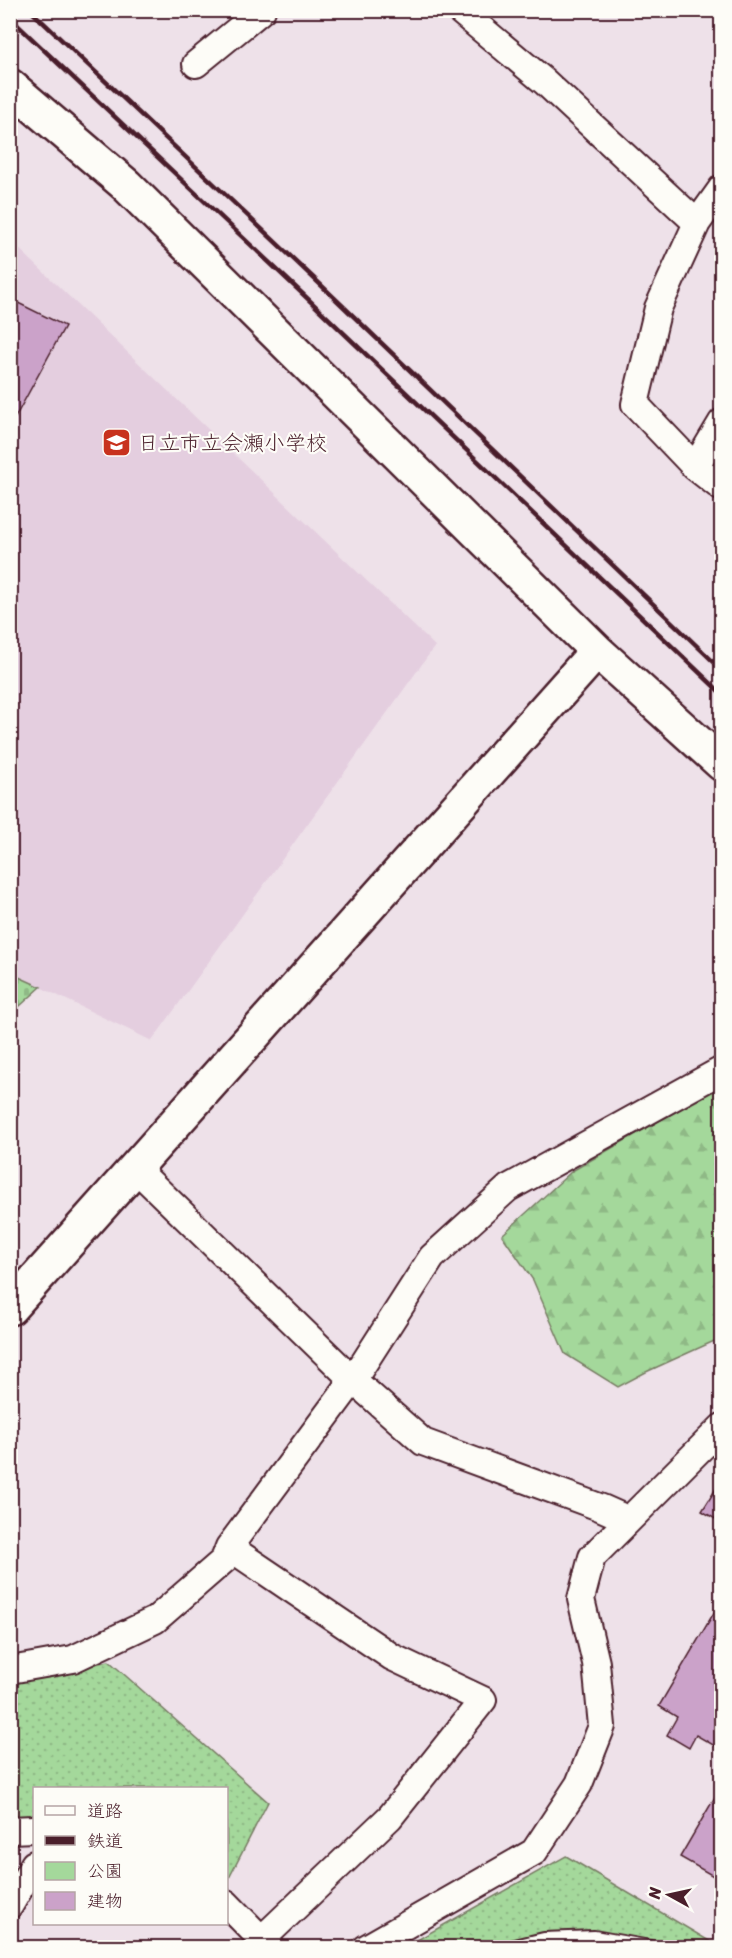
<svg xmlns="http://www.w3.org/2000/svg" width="732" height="1958" font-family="Sriracha,'Klee One',sans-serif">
	<defs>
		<pattern id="green-dots" width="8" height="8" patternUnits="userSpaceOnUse" patternTransform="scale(1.5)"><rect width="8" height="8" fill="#a4d89b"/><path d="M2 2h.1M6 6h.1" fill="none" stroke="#8fb986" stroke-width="1.8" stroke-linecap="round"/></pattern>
		<pattern id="forest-firs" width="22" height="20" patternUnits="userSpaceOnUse" patternTransform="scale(1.5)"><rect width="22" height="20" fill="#a4d89b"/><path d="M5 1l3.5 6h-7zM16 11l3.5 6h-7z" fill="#8fb986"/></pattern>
		<pattern id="cemetery-stones" width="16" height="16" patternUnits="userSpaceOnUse" patternTransform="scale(1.5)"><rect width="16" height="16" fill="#a4d89b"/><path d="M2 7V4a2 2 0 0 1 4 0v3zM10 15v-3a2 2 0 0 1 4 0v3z" fill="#8fb986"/></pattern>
	</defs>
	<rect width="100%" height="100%" fill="#eee1e9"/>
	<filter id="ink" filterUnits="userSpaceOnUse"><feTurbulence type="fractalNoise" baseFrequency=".0167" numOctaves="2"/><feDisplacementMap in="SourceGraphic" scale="12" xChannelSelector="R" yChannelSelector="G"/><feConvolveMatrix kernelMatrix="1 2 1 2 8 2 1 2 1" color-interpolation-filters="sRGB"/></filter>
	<g filter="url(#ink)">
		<!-- built -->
		<path fill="#e4cedf" d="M10 240 435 646 152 1041 11 973Z"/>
		<!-- green -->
		<path fill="url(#green-dots)" stroke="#777c63" stroke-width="1.5" d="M109 1661 268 1802 227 1882 226 1788H34V1817L11 1818 10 1681Z
			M566 1856 721 1948H403Z"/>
		<!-- forest -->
		<path fill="url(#forest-firs)" stroke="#777c63" stroke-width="1.5" d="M721 1085V1338L646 1372 618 1387 565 1354 533 1280 502 1235 572 1171Z"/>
		<!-- cemetery -->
		<path fill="url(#cemetery-stones)" stroke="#777c63" stroke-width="1.5" d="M10 973 41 987 11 1014H10Z"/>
		<!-- building -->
		<path fill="#cba2c9" stroke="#4a1f2b" stroke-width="1.5" d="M10 299 65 326 11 425H10Z
			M722 1479V1523L702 1511Z
			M722 1599V1750L696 1735 689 1748 667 1735 677 1717 659 1706Z
			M722 1785V1881L680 1857Z"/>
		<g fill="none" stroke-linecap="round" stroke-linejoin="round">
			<defs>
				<path id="lane" d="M511 1948 544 1940 594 1938 650 1948"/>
				<path id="street" d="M459 10 545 82 697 223
					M196 64 262 10
					M722 188 697 223 658 308 635 404 695 467 722 422
					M695 467 722 488
					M135 1168 353 1380 423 1442 602 1508 629 1520 722 1427
					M229 1547 392 1657 483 1700 390 1817 262 1939
					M10 1670 73 1659 155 1620 224 1560 229 1547 353 1380 432 1257 508 1188 722 1070
					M10 1830 34 1829
					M226 1903 270 1948
					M10 1905 34 1864
					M366 1948 534 1852 579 1784 602 1726 596 1663 581 1599 592 1557 629 1520"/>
				<path id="secondary" d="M10 86 126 185 597 651 722 764
					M10 1308 597 651"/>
			</defs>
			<!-- lane casing -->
			<use href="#lane" stroke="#4a1f2b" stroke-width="18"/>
			<!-- street casing -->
			<use href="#street" stroke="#4a1f2b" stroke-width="30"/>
			<!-- secondary casing -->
			<use href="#secondary" stroke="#4a1f2b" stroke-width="38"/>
			<!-- lane -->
			<use href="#lane" stroke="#fdfcf7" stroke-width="14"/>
			<!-- street -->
			<use href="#street" stroke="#fdfcf7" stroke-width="26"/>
			<!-- secondary -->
			<use href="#secondary" stroke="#fdfcf7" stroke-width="33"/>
			<!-- rail -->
			<path stroke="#4a1f2b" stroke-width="4.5" d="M30 10 322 286 722 670
				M10 18 307 298 722 694"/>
		</g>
	</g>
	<!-- icons -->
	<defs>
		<symbol id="school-square" viewBox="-11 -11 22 22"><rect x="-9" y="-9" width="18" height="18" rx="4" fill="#c8321e" stroke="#fdfcf7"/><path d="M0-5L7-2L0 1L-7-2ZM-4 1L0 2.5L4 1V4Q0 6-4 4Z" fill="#fff"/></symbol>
	</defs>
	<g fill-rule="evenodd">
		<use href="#school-square" x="100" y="426" width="33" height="33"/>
	</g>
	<g text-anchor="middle" stroke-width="4.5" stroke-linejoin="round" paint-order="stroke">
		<!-- poi labels -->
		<g font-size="21" fill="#4a1f2b" stroke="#fdfcf7" text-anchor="start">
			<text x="138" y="450">日立市立会瀬小学校</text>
		</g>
	</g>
	<!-- margin -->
	<rect width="732" height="1958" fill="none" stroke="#fdfcf7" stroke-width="36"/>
	<rect x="18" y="18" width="696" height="1922" fill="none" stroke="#4a1f2b" stroke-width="2" filter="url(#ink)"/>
	<!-- legend -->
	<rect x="33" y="1787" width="195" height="138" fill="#fdfcf7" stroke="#b5a4a5" stroke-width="1.5"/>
	<rect x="45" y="1806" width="30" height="9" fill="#fdfcf7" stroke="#b5a4a5" stroke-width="1.5"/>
	<text x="87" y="1817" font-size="18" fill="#4a1f2b">道路</text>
	<rect x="45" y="1836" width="30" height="9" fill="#4a1f2b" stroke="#b5a4a5" stroke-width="1.5"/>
	<text x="87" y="1847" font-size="18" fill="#4a1f2b">鉄道</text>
	<rect x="45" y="1862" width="30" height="18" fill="#a4d89b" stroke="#b5a4a5" stroke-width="1.5"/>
	<text x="87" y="1877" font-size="18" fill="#4a1f2b">公園</text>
	<rect x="45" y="1892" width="30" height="18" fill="#cba2c9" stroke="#b5a4a5" stroke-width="1.5"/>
	<text x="87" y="1907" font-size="18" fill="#4a1f2b">建物</text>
	<!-- north arrow -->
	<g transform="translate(669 1895) rotate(278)" stroke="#fdfcf7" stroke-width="4.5" paint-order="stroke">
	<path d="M0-4.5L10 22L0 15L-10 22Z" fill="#4a1f2b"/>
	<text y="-9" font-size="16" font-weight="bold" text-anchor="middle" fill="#4a1f2b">N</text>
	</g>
</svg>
